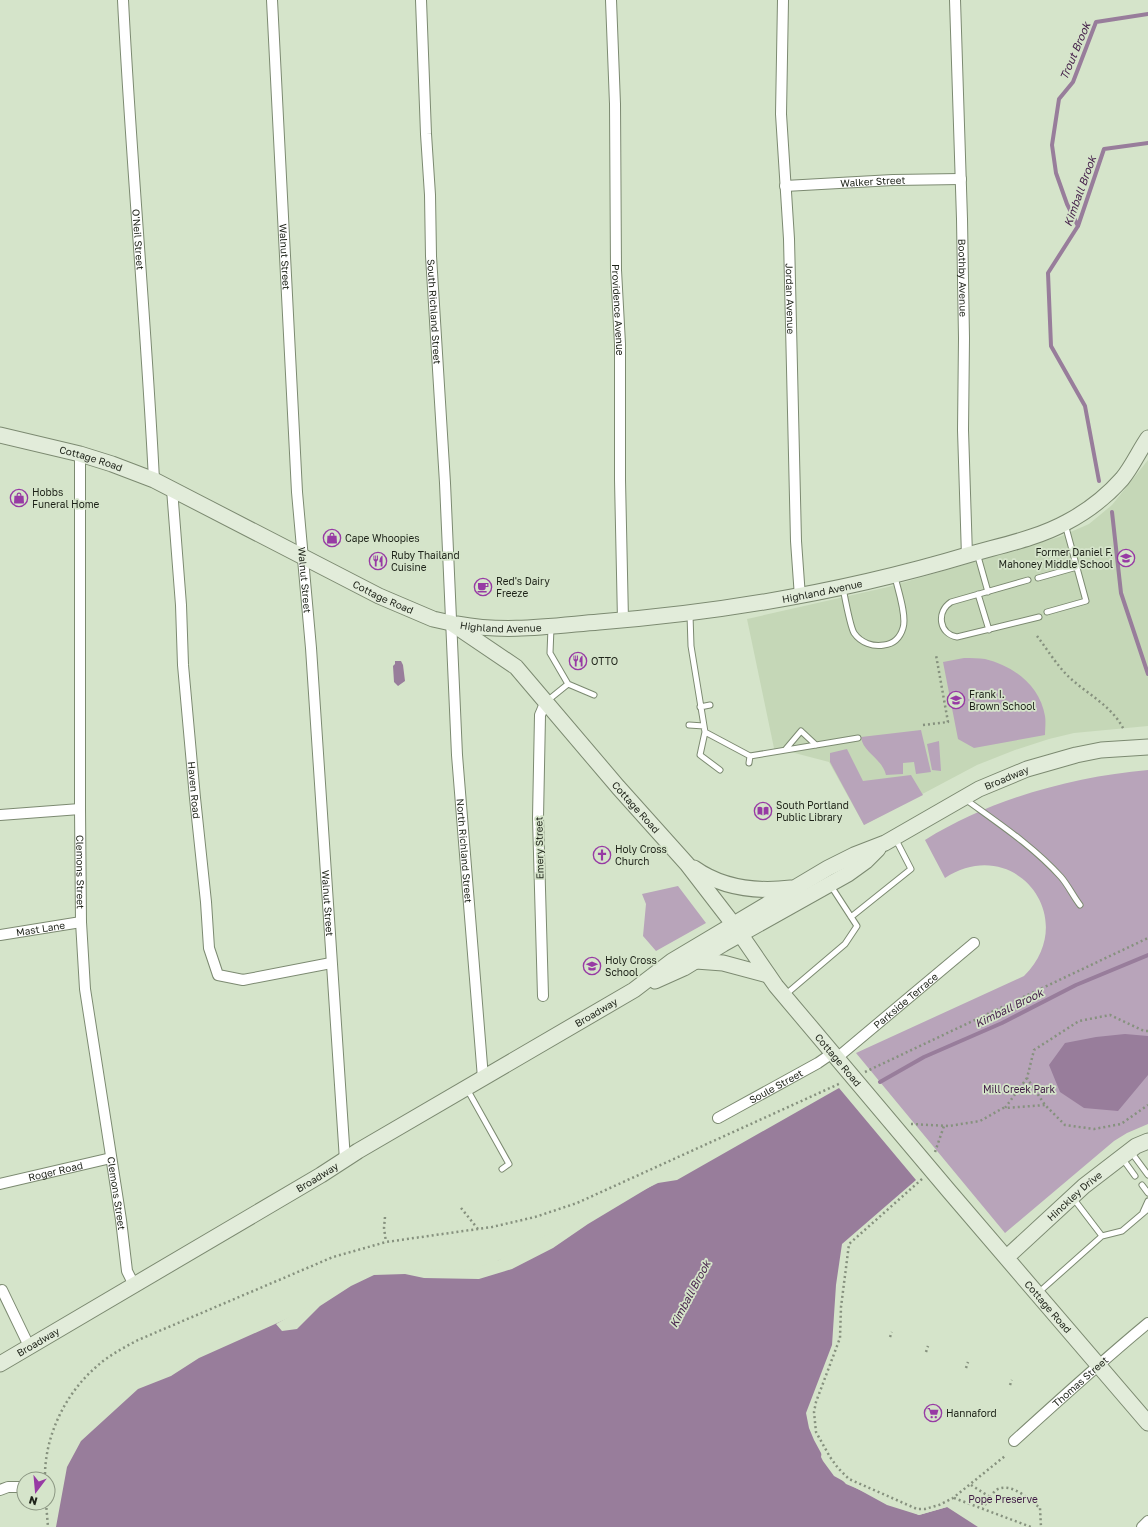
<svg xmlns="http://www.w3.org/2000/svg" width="1148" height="1527" font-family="'Golos Text',sans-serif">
	<rect width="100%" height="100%" fill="#d5e4ca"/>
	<!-- built -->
	<path fill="#c5d7b7" d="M1148 460V726L1074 733 1049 739 1015 750 977 765 864 825 829 762 787 751 775 753 747 619 888 587 1059 537 1089 524 1112 505Z"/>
	<!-- green -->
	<path fill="#b8a4ba" d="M964 658C971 658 979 658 985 659 1014 666 1040 686 1045 716 1046 722 1045 729 1045 735L974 748 958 739 943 662Z
		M921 730 931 772 916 774 914 762 903 763V774L886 775C882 758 863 753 861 737Z
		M939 741 941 771 932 770 927 744Z
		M847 749 863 781 911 775 923 795 864 825 830 762V753Z
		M1148 770V1124L1127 1133 1114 1141 1005 1233 856 1053 1024 976C1082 918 1014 833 945 878L925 840C991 799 1071 777 1148 770Z
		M678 886 706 923 656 951 643 936 646 904 642 894Z"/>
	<!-- water -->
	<path fill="#987d9b" d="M395 661H401L403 665 405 681 398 686 394 682 393 666 395 664Z
		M1125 1034 1148 1036V1075L1118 1111 1084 1108 1060 1092 1049 1065 1065 1043 1096 1037Z
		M839 1088 916 1180 842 1244 836 1285 832 1345 806 1413 809 1428 814 1440 827 1464 846 1484 919 1515 947 1507 978 1527H56L67 1467 81 1441 138 1389 171 1376 199 1358 304 1311 372 1272 477 1271 658 1183 677 1180Z"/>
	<!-- pier -->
	<path fill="#d5e4ca" d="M652 1183 653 1185 588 1224 553 1248 512 1269 479 1279 424 1278 405 1274 374 1275 351 1286 320 1306 297 1329 282 1331 276 1324 372 1270 477 1269 492 1261H497L516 1250Z
		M822 1450 829 1462 848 1482 919 1513 943 1506 947 1507 919 1515 887 1505 834 1476 823 1461 821 1457Z"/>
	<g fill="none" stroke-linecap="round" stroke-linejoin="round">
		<!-- stream -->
		<path stroke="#987d9b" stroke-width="4" d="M1078 226 1067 204 1056 173 1052 145 1059 99 1073 82 1096 22 1148 14
			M1099 481 1085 406 1051 346 1048 273 1078 226 1104 149 1148 143
			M1112 512 1121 593 1148 674
			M880 1082 924 1057 1002 1023 1076 985 1148 955"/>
		<defs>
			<path id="lane" d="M977 553 988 592
				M1038 578 1077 567
				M1028 580 951 602C936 612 939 634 957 637L1039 617
				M843 588C845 598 850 626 854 633 861 643 873 647 884 645 893 644 900 638 903 628 907 616 898 590 895 577
				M978 594 989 630
				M1047 612 1086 601 1065 524
				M690 615 691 646 705 732 750 756 858 738
				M568 684 594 695
				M547 701 568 684 550 653 551 628
				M700 707 710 705
				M689 725 704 726
				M705 732 700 755 720 770
				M785 750 801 731 816 745
				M749 763 750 756
				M965 799C998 823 1033 846 1061 877 1068 885 1073 896 1080 905
				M851 917 911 869 895 838
				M785 995 845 944 857 926 831 886
				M467 1089 509 1164 502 1169
				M1131 1152 1148 1175
				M1122 1158 1135 1176
				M1142 1185 1148 1193
				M1143 1212 1148 1201
				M1102 1236 1122 1231 1148 1209
				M1038 1293 1102 1236 1073 1198"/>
			<g id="street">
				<path id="s1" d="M123 0C131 160 146 320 154 480"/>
				<path id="s2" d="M272 0 297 492 311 648 345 1160"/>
				<path id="s3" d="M421 0 426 134 430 195 431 256 445 483 457 755 483 1078"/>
				<path id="s4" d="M611 0 615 104 616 270 620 344V480L623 620"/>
				<path id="s5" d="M783 0 781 114 789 239 796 541 800 597"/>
				<path id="s6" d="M955 0 962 219 964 338 963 430 967 556"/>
				<path id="s7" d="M785 186 893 180 961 179"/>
				<path id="s8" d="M80 454V809L81 922 85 989 121 1220 127 1271 134 1285"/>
				<path id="s9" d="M172 489 181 605 183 665 195 798 206 902 209 948 218 975 243 980 331 963"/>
				<path d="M0 815 80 809"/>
				<path id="s10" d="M0 935 81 922"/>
				<path d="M543 996 538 818 540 715 546 701"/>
				<path id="s11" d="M838 1057 974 943"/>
				<path id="s12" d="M718 1118 818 1063 834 1052"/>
				<path id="s13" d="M0 1184 111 1158"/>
				<path d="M0 1292 2 1290 29 1346"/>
				<path id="s14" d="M1014 1441C1058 1401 1102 1361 1148 1323"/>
				<path d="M0 1490 8 1487H20"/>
				<path d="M1142 1527 1148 1521"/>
			</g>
			<g id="secondary">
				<path id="s15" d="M0 435 80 454 112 464 154 480 379 596 433 619 451 623 516 667 618 787 687 864 734 925 776 986 949 1191 1148 1423"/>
				<path id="s16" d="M458 624C505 633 551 626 599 622 727 612 848 591 971 554 1003 545 1038 538 1067 522 1088 511 1106 497 1122 479 1132 467 1139 451 1148 438"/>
				<path d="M694 868C722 888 757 892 791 888"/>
				<path d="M696 961 723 963 768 975"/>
				<path d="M655 981 684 968 723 944 848 874 866 861 878 849"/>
				<path id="s17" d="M1007 1257 1084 1186 1136 1146 1148 1141"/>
				<path id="s18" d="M0 1364 321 1175 358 1151 634 990 672 961 828 868 854 855 885 843 979 789 1027 769 1076 755 1101 750 1148 747"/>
			</g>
		</defs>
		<!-- lane casing -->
		<use href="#lane" stroke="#7c8a71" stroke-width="7"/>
		<!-- street casing -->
		<use href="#street" stroke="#7c8a71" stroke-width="12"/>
		<!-- secondary casing -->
		<use href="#secondary" stroke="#7c8a71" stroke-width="17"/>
		<!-- path -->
		<path stroke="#86917e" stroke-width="2.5" stroke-dasharray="2 3" stroke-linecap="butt" d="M1037 636C1047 649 1056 664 1067 675 1086 694 1112 705 1124 730
			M923 725 948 722 936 655
			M1148 1031H1144L1110 1015 1079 1021 1034 1050 1027 1078 1045 1105 1065 1125 1094 1129 1121 1124 1148 1105
			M865 1072 1148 938
			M1027 1078 1005 1108 1045 1105
			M911 1124 949 1126 980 1121 1005 1107
			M935 1152 944 1126
			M922 1179 849 1244 841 1307 840 1338 816 1402 814 1412 816 1432 830 1457 838 1468 849 1479 917 1509H925L939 1505 953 1498 1005 1456
			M461 1208 478 1229
			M385 1217 384 1228 386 1242
			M890 1337 892 1332
			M926 1352 928 1346
			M966 1368 968 1362
			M1010 1385 1012 1380
			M45 1479C44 1437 65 1394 96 1367 108 1356 123 1348 138 1340L333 1257 386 1242 492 1227 535 1217 577 1203 841 1083
			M971 1485 990 1497 983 1508
			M990 1497C991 1495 994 1492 996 1490 1011 1481 1030 1500 1040 1508L1041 1527
			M954 1498 1031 1527
			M46 1503 48 1527"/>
		<!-- lane -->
		<use href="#lane" stroke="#fff" stroke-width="5"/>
		<!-- street -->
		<use href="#street" stroke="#fff" stroke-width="10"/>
		<!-- secondary -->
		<use href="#secondary" stroke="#e2ecda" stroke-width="15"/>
	</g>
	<!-- icons -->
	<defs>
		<symbol id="shop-ring" viewBox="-11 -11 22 22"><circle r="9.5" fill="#d5e4ca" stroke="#973aa4" stroke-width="1.5"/><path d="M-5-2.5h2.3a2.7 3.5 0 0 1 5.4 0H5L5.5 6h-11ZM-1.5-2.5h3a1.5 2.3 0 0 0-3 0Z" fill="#973aa4"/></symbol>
		<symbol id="school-ring" viewBox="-11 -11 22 22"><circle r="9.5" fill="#d5e4ca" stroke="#973aa4" stroke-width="1.5"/><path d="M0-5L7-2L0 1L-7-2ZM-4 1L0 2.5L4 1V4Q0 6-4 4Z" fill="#973aa4"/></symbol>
		<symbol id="restaurant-ring" viewBox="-11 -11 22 22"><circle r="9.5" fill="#d5e4ca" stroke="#973aa4" stroke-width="1.5"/><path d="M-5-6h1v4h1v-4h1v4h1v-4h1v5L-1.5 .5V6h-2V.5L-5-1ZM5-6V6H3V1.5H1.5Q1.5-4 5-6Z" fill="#973aa4"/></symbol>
		<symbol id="cafe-ring" viewBox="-11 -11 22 22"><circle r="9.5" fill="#d5e4ca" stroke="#973aa4" stroke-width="1.5"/><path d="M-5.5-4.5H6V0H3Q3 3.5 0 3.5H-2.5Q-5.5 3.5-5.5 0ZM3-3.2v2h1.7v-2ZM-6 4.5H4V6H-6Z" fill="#973aa4"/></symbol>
		<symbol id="library-ring" viewBox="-11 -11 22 22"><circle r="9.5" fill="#d5e4ca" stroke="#973aa4" stroke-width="1.5"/><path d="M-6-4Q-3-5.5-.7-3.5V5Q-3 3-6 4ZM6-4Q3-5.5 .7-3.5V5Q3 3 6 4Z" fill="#973aa4"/></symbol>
		<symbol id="church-ring" viewBox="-11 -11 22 22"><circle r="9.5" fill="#d5e4ca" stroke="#973aa4" stroke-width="1.5"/><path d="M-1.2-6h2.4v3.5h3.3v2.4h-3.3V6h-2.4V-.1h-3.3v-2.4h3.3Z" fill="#973aa4"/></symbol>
		<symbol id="supermarket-ring" viewBox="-11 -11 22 22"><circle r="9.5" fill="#d5e4ca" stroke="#973aa4" stroke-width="1.5"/><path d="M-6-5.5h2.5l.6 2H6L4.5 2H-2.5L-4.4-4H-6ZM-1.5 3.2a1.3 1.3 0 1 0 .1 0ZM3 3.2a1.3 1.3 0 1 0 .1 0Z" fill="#973aa4"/></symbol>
	</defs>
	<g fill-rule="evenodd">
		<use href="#shop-ring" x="9" y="488" width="20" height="20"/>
		<use href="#shop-ring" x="322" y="528" width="20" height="20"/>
		<use href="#school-ring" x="1116" y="548" width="20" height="20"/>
		<use href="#restaurant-ring" x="368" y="551" width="20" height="20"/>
		<use href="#cafe-ring" x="473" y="577" width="20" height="20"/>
		<use href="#restaurant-ring" x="568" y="651" width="20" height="20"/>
		<use href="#school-ring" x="946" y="690" width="20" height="20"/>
		<use href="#library-ring" x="753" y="801" width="20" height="20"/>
		<use href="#church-ring" x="592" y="845" width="20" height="20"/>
		<use href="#school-ring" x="582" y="956" width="20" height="20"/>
		<use href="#supermarket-ring" x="923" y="1403" width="20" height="20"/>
	</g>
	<g text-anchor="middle" stroke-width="3.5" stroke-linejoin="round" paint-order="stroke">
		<!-- street labels -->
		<g font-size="10" fill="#1e2319" stroke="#d5e4ca">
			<text dy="4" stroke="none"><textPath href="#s7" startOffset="88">Walker Street</textPath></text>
			<text dy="4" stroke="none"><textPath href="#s1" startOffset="240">O'Neil Street</textPath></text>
			<text dy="4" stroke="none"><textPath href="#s2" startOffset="257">Walnut Street</textPath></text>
			<text dy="4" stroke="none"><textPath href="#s6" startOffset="278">Boothby Avenue</textPath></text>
			<text dy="4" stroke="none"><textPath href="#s5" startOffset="299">Jordan Avenue</textPath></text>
			<text dy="4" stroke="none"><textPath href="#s4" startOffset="310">Providence Avenue</textPath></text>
			<text dy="4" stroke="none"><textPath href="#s3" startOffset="312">South Richland Street</textPath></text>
			<text dy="4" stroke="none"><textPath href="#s15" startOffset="94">Cottage Road</textPath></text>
			<text dy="4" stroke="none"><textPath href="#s2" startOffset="581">Walnut Street</textPath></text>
			<text dy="4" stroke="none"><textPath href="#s16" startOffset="367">Highland Avenue</textPath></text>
			<text dy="4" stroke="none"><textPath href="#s15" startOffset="418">Cottage Road</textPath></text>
			<text dy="4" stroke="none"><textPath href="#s16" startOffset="43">Highland Avenue</textPath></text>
			<text dy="4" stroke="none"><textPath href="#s18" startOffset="1166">Broadway</textPath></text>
			<text dy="4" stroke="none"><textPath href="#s9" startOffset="302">Haven Road</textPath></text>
			<text dy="4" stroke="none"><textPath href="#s15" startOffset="754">Cottage Road</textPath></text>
			<text transform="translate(539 848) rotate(-91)" y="4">Emery Street</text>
			<text dy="4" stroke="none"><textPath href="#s3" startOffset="852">North Richland Street</textPath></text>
			<text dy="4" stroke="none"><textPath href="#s8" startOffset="418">Clemons Street</textPath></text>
			<text dy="4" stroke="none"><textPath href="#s2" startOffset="905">Walnut Street</textPath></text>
			<text dy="4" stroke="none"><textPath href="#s10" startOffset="41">Mast Lane</textPath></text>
			<text dy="4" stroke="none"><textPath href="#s11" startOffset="88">Parkside Terrace</textPath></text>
			<text dy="4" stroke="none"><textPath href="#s18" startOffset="692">Broadway</textPath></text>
			<text dy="4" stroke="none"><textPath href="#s15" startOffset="1078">Cottage Road</textPath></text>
			<text dy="4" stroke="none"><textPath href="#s12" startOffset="66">Soule Street</textPath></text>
			<text dy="4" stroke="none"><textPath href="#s13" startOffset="57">Roger Road</textPath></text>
			<text dy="4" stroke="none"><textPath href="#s18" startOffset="368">Broadway</textPath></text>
			<text dy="4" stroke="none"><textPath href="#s8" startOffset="742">Clemons Street</textPath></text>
			<text dy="4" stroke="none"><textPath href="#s17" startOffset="91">Hinckley Drive</textPath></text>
			<text dy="4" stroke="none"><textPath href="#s15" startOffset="1402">Cottage Road</textPath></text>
			<text dy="4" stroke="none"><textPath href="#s18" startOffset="44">Broadway</textPath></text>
			<text dy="4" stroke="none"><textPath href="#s14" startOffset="89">Thomas Street</textPath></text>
		</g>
		<!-- poi labels -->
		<g font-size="10" fill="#1e2319" stroke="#d5e4ca" text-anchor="start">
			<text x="32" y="496">Hobbs<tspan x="32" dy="12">Funeral Home</tspan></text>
			<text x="345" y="542">Cape Whoopies</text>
			<text x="1113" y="556" text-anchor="end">Former Daniel F.<tspan x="1113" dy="12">Mahoney Middle School</tspan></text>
			<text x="391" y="559">Ruby Thailand<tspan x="391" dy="12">Cuisine</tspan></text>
			<text x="496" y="585">Red's Dairy<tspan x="496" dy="12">Freeze</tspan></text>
			<text x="591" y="665">OTTO</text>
			<text x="969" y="698">Frank I.<tspan x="969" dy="12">Brown School</tspan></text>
			<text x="776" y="809">South Portland<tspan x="776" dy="12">Public Library</tspan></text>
			<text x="615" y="853">Holy Cross<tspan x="615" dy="12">Church</tspan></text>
			<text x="605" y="964">Holy Cross<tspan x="605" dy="12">School</tspan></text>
			<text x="946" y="1417">Hannaford</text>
		</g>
		<!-- park labels -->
		<g font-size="10" fill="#3f1b44" stroke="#d5e4ca">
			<text x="1019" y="1093">Mill Creek Park</text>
			<text x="1003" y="1503">Pope Preserve</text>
		</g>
		<!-- water labels -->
		<g font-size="11" font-style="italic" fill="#46224b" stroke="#d5e4ca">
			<text transform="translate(1075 51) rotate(-67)" y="4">Trout Brook</text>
			<text transform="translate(1080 191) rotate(-70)" y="4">Kimball Brook</text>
			<text transform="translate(1009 1008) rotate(-26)" y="4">Kimball Brook</text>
			<text transform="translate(690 1294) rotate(-62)" y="4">Kimball Brook</text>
		</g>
	</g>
	<!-- north arrow -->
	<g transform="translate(36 1491) rotate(196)"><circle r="19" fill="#d5e4ca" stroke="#8c9783"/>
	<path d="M0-3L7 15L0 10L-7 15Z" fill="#973aa4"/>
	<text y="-6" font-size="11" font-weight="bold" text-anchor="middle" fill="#1e2319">N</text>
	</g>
</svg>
